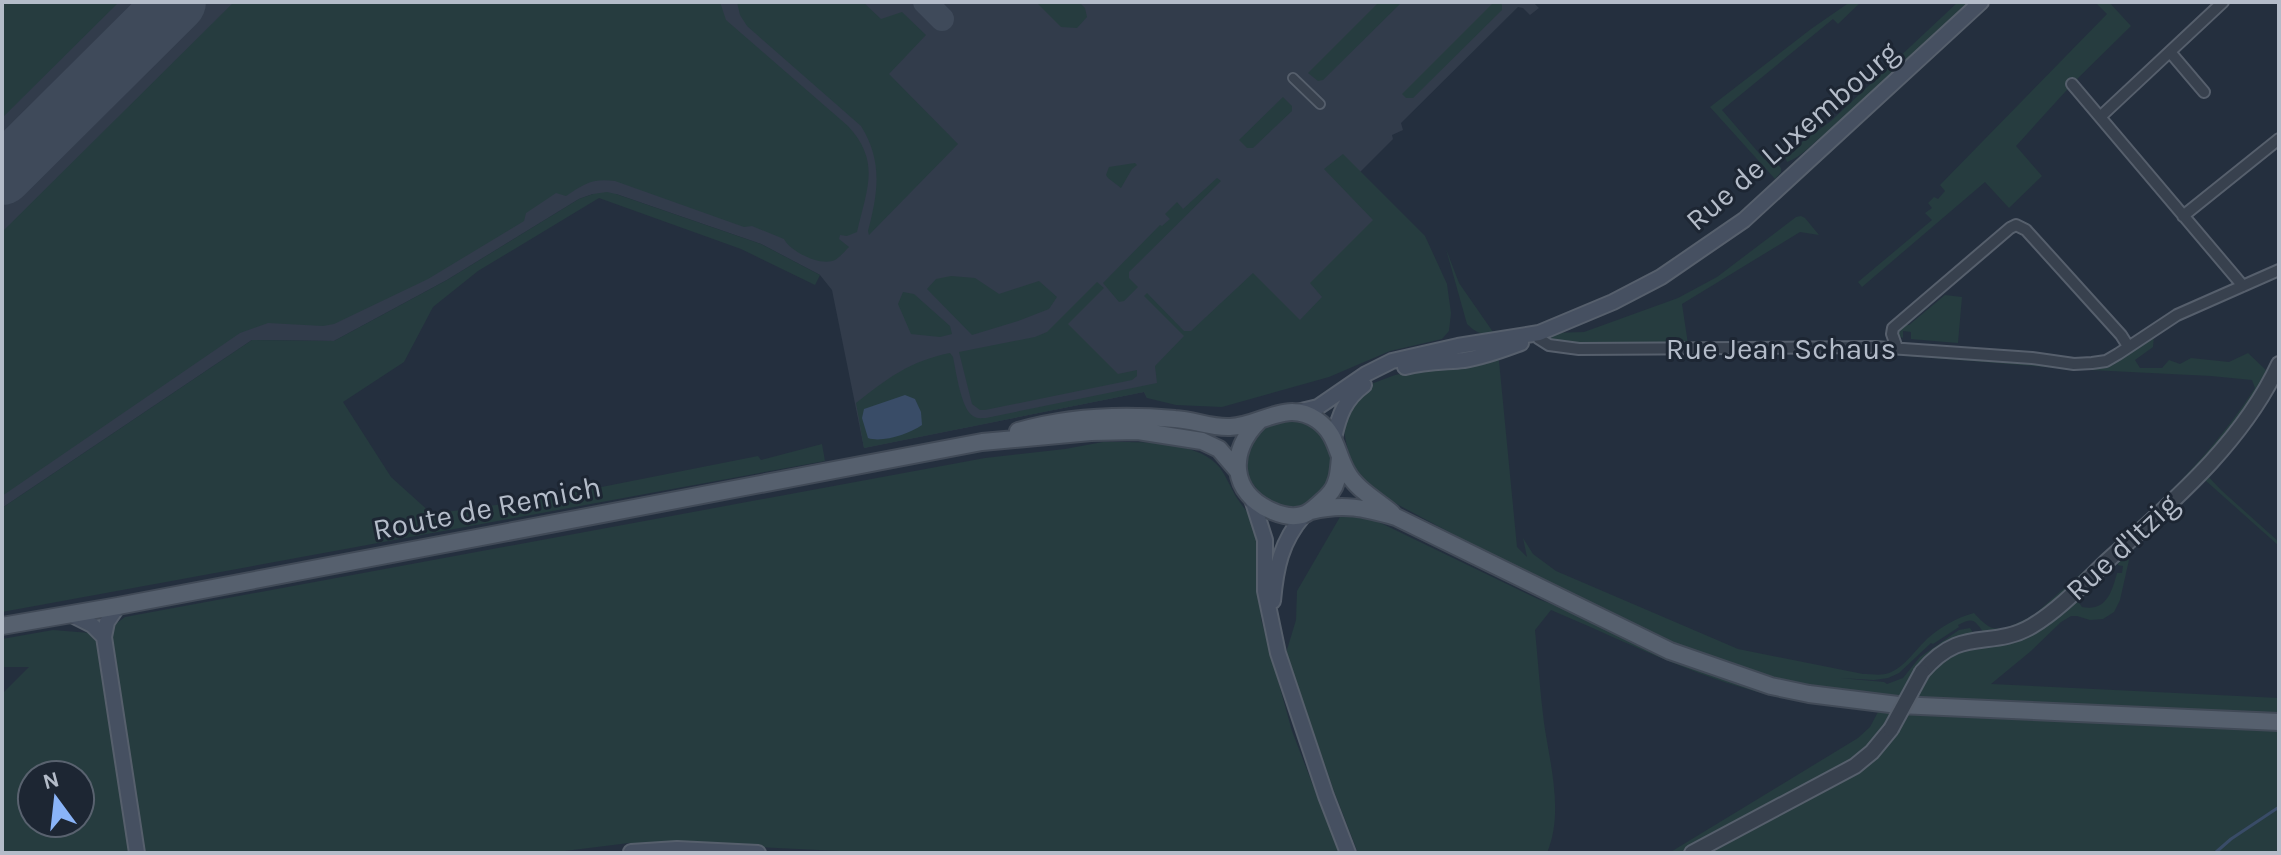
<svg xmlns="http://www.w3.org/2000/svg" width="2281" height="855" font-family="Karla,sans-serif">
	<rect width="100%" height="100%" fill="#242f3e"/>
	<!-- airport -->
	<path fill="#323c4b" d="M2 2H1533L1539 8 1530 15 1523 8 1518 7 1401 123 1403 130 1392 135 1393 139 1357 175 1431 273 1147 398 1144 392 864 448 832 290 820 275 761 244 616 194H593L579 199 447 280 334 341 252 340 2 508Z"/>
	<!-- green -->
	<path fill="#263c3f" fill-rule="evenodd" d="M2 2H119L2 118Z
		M234 2H720L726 20 848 126C881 162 867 188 857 232L847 236 840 235 839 239 849 247C845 251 840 257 835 260 820 267 790 251 784 239L752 226 744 227 615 181C592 178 584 184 566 196L556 193 526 213 524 221 428 279 334 324 323 326 268 323 240 333 2 496V232Z
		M737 2H863L881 19 902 12 926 35 889 74 958 144 869 235 868 231C878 193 883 161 861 126L747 26 740 15Z
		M1036 2H1079L1085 8 1087 17 1077 28 1061 27Z
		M1379 2H1402L1323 80 1318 81 1308 73Z
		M1494 2H1500L1502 5V10L1413 98H1406L1402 94Z
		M1850 2H1861L1838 24 1833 19 1722 110 1764 159 1769 155 1781 168V172L1775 179 1710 107 1811 29Z
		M1958 2H1968L1829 132C1814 140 1803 157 1787 162L1785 156 1787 149 1802 142 1831 121Z
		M2095 2H2109L2131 26 2075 81 2016 146 2042 176 2009 208 1985 182 1862 287 1858 282 1932 220 1925 213 1932 208 1928 203 1934 197 1938 199 1945 191 1940 185 2107 14Z
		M1283 97 1292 106V111L1253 148H1247L1239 140Z
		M1343 154 1425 236 1447 284 1451 313 1449 331 1442 339 1390 351 1329 377 1222 407 1176 405 1147 398 1144 392 864 448 856 403C888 378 910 361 950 353L953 357C956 371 961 409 973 416 977 419 981 418 986 418L1157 383 1155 366 1184 336 1144 296 1147 293 1184 331H1191L1253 273 1300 320 1322 297 1310 283 1373 220 1324 169Z
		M1135 163 1137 165 1132 169 1121 188 1108 178 1106 175 1109 167Z
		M1217 178 1221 181 1129 272V278L1138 287 1124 301 1119 302 1103 283 1160 225 1162 226 1170 219 1165 214 1177 202 1183 209Z
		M607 192 616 194 761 244 820 275 815 285 741 249 599 198 478 271 433 307 404 362 343 402 391 477 432 514 546 498 758 456 761 460 822 444 825 461 2 612V508L252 340 334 341 447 280 579 199 593 194Z
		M1801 216 1805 218 1819 235 1800 232 1682 304 1688 344 1602 346 1552 342 1551 333 1584 332 1678 298 1717 277 1796 217Z
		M1446 249 1459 283 1493 332C1482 336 1475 332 1467 324Z
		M951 276 975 278 999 294 1039 281 1057 297 1049 309 1018 321 972 335 927 289 936 279Z
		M1097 282 1104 288 1068 324 1118 374 1137 370V376L1132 380 985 410H980L972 404 959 352 1035 337 1047 332Z
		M903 292 914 294 950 326 952 334 940 337 911 334 898 304Z
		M1945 295 1962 297 1958 343 1911 339V332L1903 331V338L1899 336V329L1904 325H1909Z
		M2154 336 2153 347 2135 360 2140 368H2162L2169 360 2180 364 2191 358 2229 362 2248 353 2268 372 2256 397 2197 472 2058 601 2012 631 1984 633C1974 620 1974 617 1958 625L1959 627 1933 644 1931 643 1899 673 1888 678 1874 680 1840 678 1884 682 1887 684 1903 678 1920 657 1959 630 1970 628 1974 634 1949 643 1930 670 1958 648 2007 640 2077 600 2082 607C2106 612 2112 592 2117 573H2122L2123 566 2118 565 2119 558 2203 471 2221 490 2279 542V546L2205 480 2131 551 2120 600 2114 612 2103 619 2090 620 2077 616H2071L2061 622 2031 651 1991 684 2279 698V718L1942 700 1848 693 1763 677 1701 658 1533 577 1393 502 1366 484 1351 466 1342 422 1349 405 1371 384 1395 375 1496 356 1499 361 1517 547 1527 557 1523 538 1533 554 1556 571 1738 649 1863 674C1872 674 1881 676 1889 673 1905 667 1916 649 1928 638 1942 626 1956 618 1974 613 1978 617 1984 624 1990 627 2003 633 2024 620 2036 613 2115 543 2198 477 2255 388L2252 380 2211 376 2070 369 1845 351 2075 367 2120 358Z
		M1299 419C1333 434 1346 472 1315 497 1282 524 1259 496 1243 468L1249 437 1272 420Z
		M1103 442C1136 442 1198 439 1220 468 1226 476 1230 486 1235 495 1243 508 1253 517 1258 531L1261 619 1292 731 1339 853H880L677 843H629L549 853H144L108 639 113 626 125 617 985 458 1065 449Z
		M1344 510 1356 511 1538 599 1557 606 1706 672 1885 708 2279 731V853H1669L1858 738 1870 727 1878 712C1841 707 1804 703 1769 695 1693 676 1622 640 1551 610L1535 630C1538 661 1540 692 1544 723 1550 764 1564 813 1547 853H1358L1335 794 1286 653 1296 620 1297 591Z
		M53 630 90 633 101 648 131 853H2V694L29 667H2V639ZM32 775H80V823H32Z"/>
	<!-- water -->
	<path fill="#394c67" d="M905 395 915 399 921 412 922 425C909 434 882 443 868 438L862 418 864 409Z"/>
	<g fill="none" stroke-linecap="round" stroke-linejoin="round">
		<!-- stream -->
		<path stroke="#394c67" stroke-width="3" d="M2215 853 2231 839 2279 807"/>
		<!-- taxiway -->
		<path stroke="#3f4a5a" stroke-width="24" d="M925 2 942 19
			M2 167 16 159 40 138"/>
		<!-- runway -->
		<path stroke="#3f4a5a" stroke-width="60" d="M2 175 176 2"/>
		<defs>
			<path id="pedestrian" d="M1293 78 1320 104"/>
			<path id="minor" d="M2170 52 2204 92
				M2072 84 2243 286
				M2100 117 2223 2
				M2183 216 2279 139
				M1539 333 1538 338 1549 345 1579 349 1875 347 2032 358 2074 364 2092 363 2106 361 2118 354 2177 315 2279 270
				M1897 348 1892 334 1893 328 2010 228 2016 225 2026 230 2121 335 2128 346"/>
			<path id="tertiary" d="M1922 672C1963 624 1989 651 2032 626 2059 610 2083 584 2106 562 2170 504 2242 444 2279 364
				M1692 853 1855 766 1872 752 1891 729"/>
			<path id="secondary" d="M1405 367C1425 362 1444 362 1464 360 1484 357 1502 350 1521 343
				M1297 412 1318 407 1366 374 1392 361 1458 346 1539 333 1613 302 1661 277 1744 220 1981 2
				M1334 438C1339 415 1345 399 1364 385
				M1252 499 1265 540V591L1278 653 1326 796 1348 853
				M1273 601C1276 567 1281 542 1304 515
				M118 606 107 622 104 637 137 853
				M70 614 92 625 104 637
				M631 852 677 849 758 853"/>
			<path id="primary" d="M1259 421C1228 451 1230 493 1272 511 1281 515 1291 518 1302 515 1310 513 1315 507 1322 501 1328 496 1334 490 1336 482 1339 475 1339 465 1340 458
				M1018 431C1070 416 1121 414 1175 419 1194 420 1211 428 1230 427 1261 426 1286 399 1317 420 1337 434 1336 453 1347 472 1356 489 1378 501 1392 513
				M1311 511C1344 503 1364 508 1396 517L1670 651 1771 686 1809 694 1898 705 2279 722
				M2 626 118 606 982 442 1091 432 1138 431 1202 441 1219 449 1237 470"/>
		</defs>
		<!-- pedestrian casing -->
		<use href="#pedestrian" stroke="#565f6c" stroke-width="12"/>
		<!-- minor casing -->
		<use href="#minor" stroke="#565f6c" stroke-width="14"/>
		<!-- tertiary casing -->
		<use href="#tertiary" stroke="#565f6c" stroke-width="18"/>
		<!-- secondary casing -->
		<use href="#secondary" stroke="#565f6c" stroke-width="18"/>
		<!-- primary casing -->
		<use href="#primary" stroke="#414a57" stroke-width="20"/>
		<!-- pedestrian -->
		<use href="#pedestrian" stroke="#38414e" stroke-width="8"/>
		<!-- minor -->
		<use href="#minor" stroke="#38414e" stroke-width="10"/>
		<!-- tertiary -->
		<use href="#tertiary" stroke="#38414e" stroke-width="14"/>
		<!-- secondary -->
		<use href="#secondary" stroke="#465061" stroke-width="14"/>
		<!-- primary -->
		<use href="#primary" stroke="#56606e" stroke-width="16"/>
		<defs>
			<path id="tertiary-bridge" d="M1891 729 1922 672"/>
		</defs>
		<!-- tertiary-bridge casing -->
		<use href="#tertiary-bridge" stroke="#565f6c" stroke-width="18" stroke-linecap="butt"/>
		<!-- tertiary-bridge -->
		<use href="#tertiary-bridge" stroke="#38414e" stroke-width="14"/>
	</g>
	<g text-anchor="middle" stroke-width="6" stroke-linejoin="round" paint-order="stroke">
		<!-- street labels -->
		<g font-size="30" fill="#b4bcc9" stroke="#1d2633">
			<text transform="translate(1792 136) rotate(-41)" y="10">Rue de Luxembourg</text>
			<text x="1781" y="359">Rue Jean Schaus</text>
			<text transform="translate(487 508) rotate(-11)" y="10">Route de Remich</text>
			<text transform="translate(2122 547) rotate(-43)" y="10">Rue d'Itzig</text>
		</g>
	</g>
	<!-- border -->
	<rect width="2281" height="855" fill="none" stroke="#b4bcc9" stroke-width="8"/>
	<!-- north arrow -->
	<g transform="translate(56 799) rotate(345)"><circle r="38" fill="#1d2633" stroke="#59626f" stroke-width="2"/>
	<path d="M0-6L14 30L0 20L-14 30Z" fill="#8ab4f8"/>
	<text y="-12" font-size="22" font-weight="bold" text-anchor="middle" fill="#b4bcc9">N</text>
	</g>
</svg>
